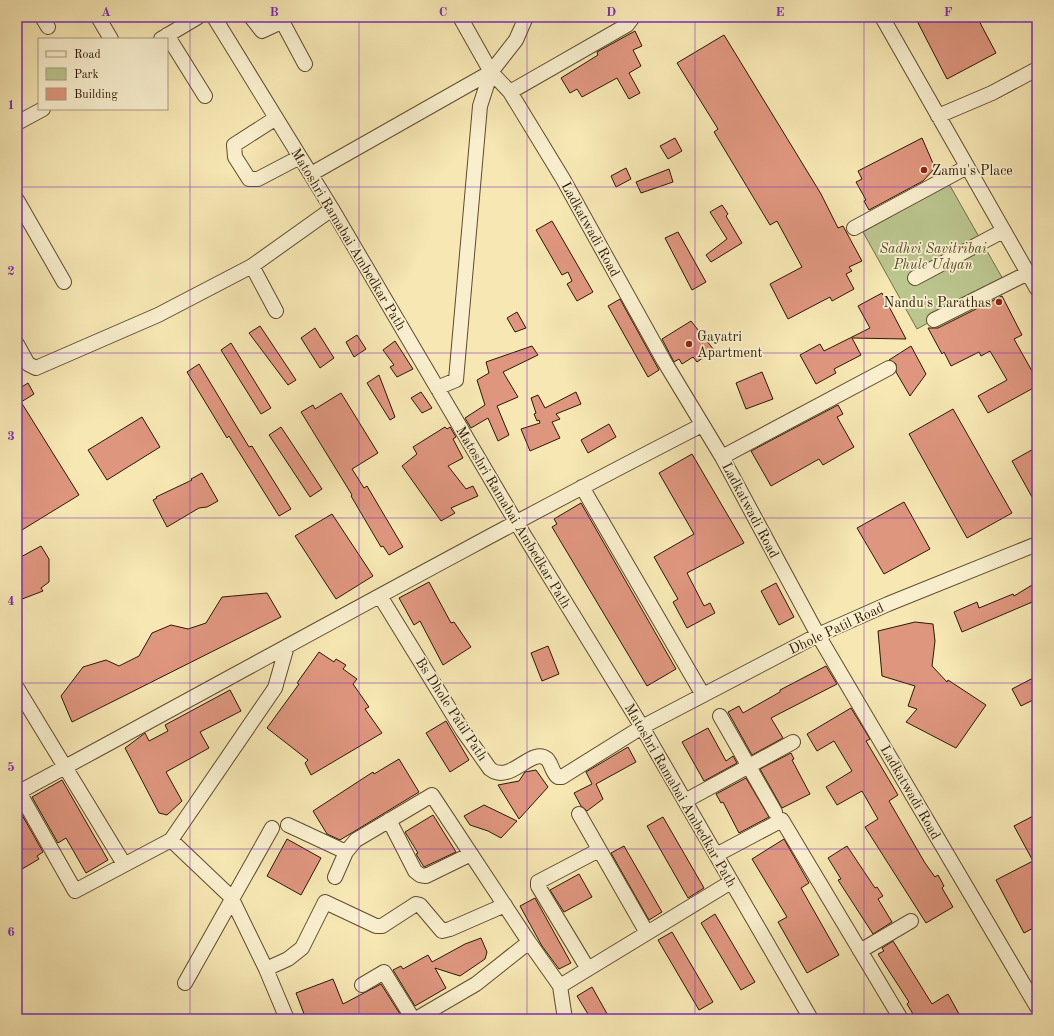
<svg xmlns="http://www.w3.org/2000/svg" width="1054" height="1036" font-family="'Old Standard TT',serif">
	<rect width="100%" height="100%" fill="#f6e7b3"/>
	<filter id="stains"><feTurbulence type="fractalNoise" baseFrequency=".005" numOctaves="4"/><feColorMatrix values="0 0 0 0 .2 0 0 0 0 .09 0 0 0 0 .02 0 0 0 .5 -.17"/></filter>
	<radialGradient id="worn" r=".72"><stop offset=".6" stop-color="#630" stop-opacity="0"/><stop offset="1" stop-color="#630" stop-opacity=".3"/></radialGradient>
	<!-- green -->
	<path fill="#bbc58e" stroke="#736f48" d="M949 184 1004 281 917 329 863 232Z"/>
	<!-- building -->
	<path fill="#df967f" stroke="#2b1902" d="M915 17H977L996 53 947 79Z
		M635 31 642 46 633 50 641 66 629 73 640 93 629 99 617 78 582 97 577 89 570 93 561 78 598 55 597 52Z
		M724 35 821 194 838 228 843 226 862 261 849 267 852 271 846 274 854 289 832 301 830 297 788 319 770 284 802 267 777 221 770 225 714 132 718 129 677 63Z
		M675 138 682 151 668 159 660 146Z
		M922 138 935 168 923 181 869 210 864 201 866 200 856 182 862 179 858 171Z
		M626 168 631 179 616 187 611 176Z
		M669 169 673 182 641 193 636 182Z
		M722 205 728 214 726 216 742 243 711 262 706 255 727 239 710 212Z
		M552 221 593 292 577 301 567 284 572 281 568 272 562 275 536 230Z
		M678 232 706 282 692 290 665 238Z
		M882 293 906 339 852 338 861 355 834 369 836 373 816 384 800 355 820 344 824 351 870 328 858 306Z
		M1002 296 1022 335 1014 339 1037 380V386L988 413 978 396 1007 380 990 351 981 356 979 352 951 366 944 352 942 354 928 328H938Z
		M620 299 659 370 648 377 608 306Z
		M517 312 526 328 515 332 507 318Z
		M691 321 714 350 697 362 693 357 682 364 679 359 674 362 662 339Z
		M260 326 296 380 288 385 249 333Z
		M315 328 334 358 320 368 301 338Z
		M357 335 366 349 354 357 346 342Z
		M395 341 413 369 397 377 390 367 394 365 383 350Z
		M231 343 271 408 261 414 221 350Z
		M532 346 538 355 503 372 518 397 497 406 509 435 498 441 488 418 471 428 465 418 485 405 477 380 489 373 486 362Z
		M911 346 926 374 910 396 896 372V364L889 360Z
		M199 364 249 447 252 446 291 509 279 516 229 436 227 438 187 372Z
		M762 372 773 399 746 409 736 383Z
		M379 375 395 417 390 420 367 383Z
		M28 383 34 394 21 402 79 495 17 533V390Z
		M421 392 432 408 422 413 411 398Z
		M576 392 581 404 556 414 560 419 552 422 560 438 530 451 521 429 540 423 539 420 537 421 534 414 536 413 531 398 538 395 545 408Z
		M341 393 378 453 352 469 364 488 367 486 403 547 389 555 383 546 381 547 351 496 352 495 301 412 313 405 315 409Z
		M838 405 843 414 837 417 854 447 823 465 819 459 771 486 751 451Z
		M953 409 1012 513 967 538 909 434Z
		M142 417 160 447 107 480 88 450Z
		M609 424 616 437 588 453 581 440Z
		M281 427 322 489 310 497 269 435Z
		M445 427 447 429 450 427 456 437 453 439 463 458 448 466 466 489 473 486 478 496 451 508 455 513 441 521 402 466 417 454 413 447Z
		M1037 447V506L1012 461Z
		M692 454 744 543 687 573 704 606 710 603 715 613 687 628 673 602 678 599 654 557 694 534 659 473Z
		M202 473 218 501 207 507 199 508 167 527 153 500 157 498 156 497 192 480 191 479Z
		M904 502 930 549 884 574 857 528Z
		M581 503 676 669 647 686 552 527 557 524 554 519Z
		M332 514 373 576 336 599 295 536Z
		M41 546 49 559V582L41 588 43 591 17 601V559Z
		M429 582 451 623 454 622 471 647 443 665 420 621 414 625 399 598Z
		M1037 582V600L962 632 954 612 977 602 979 608 1013 594 1014 596Z
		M776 583 794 617 779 625 761 591Z
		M267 593 281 617 72 722 61 696 83 667 106 660 119 666 139 656 152 633 171 625 188 629 206 623 222 597Z
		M915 622 933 624 935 641 932 666 947 682 948 680 986 705 956 748 906 722 917 709 908 706 915 686 882 676 878 631Z
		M548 646 559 674 542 681 531 653Z
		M319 652 334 662 336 659 346 665 343 669 357 679 353 684 369 707 365 709 382 733 311 775 305 763 308 760 267 728 299 684 297 683Z
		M826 666 837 684 771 718 783 738 752 755 728 712 739 706 743 713 780 692V690Z
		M1037 676V698L1021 706 1012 689Z
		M230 690 241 711 200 732 209 748 166 772 182 801 167 815 159 813 125 748 145 733 149 741 168 731 165 725Z
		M851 708 870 739 866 741 898 795 889 801 925 863 935 877 938 875 944 886 942 888 953 907 926 923 865 827 878 819 862 791 837 805 826 787 852 771 834 741 817 751 807 734Z
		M446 721 469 760 450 772 426 733Z
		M708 728 726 761 733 756 737 763 704 781 682 742Z
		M628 747 636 762 596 784 603 799 587 811 581 806 574 793 592 784 586 772Z
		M791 753 794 759 792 760 810 794 782 808 760 769Z
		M399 759 419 792 340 840 327 834 313 811 373 772 374 774Z
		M536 770 548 787 519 819 498 785 519 781 525 772Z
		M746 778 769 817 739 833 723 802 721 803 716 794Z
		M62 780 108 860 86 873 66 838 58 843 32 797Z
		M484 805 517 821 501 838 488 831 470 825 464 816Z
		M17 806 43 852 37 856 39 859 17 872Z
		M1037 814V926L1024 933 996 880 1033 861 1014 826Z
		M433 815 456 852 424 867 416 854 418 853 405 832Z
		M663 817 704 888 688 898 647 826Z
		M287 839 321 858 301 895 267 876Z
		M784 839 809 883 801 888 839 955 807 973 778 922 787 917 752 859Z
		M624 846 662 912 649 920 611 853Z
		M847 846 875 888 877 887 883 896 878 899 892 922 873 934 838 880 841 879 828 858Z
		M579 874 592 897 564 912 550 890Z
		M535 898 571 963 559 969 542 946 520 906Z
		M715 914 755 982 741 990 701 923Z
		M672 932 713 1002 699 1010 658 940Z
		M481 938 487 952 485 959 460 976 435 968 446 988 415 1006 393 970 401 966 403 969 428 955 432 962 465 944Z
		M893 941 932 1004 948 994 959 1014 951 1019H916L907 1004 909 1002 878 954 884 951 882 948Z
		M333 979 343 1004 381 984 400 1014 393 1019H306L296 993Z
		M592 987 610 1019H591L577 996Z"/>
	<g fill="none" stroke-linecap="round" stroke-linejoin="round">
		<defs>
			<path id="minor" d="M42 17 48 27
				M98 17 111 39
				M214 17 332 209 516 522 642 727 811 1019
				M251 17 262 31 279 23H283L305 64
				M460 17 491 72 510 92 563 179 664 361 722 457 818 635 1037 1007
				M882 17 1037 289
				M167 35 205 96
				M161 39 198 17
				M510 92 627 25 633 17
				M938 116 992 93 1037 69
				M276 118 234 145 235 157 249 179H258L300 157
				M17 123 43 109
				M311 174 491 72
				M17 200 64 282
				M854 228 967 167
				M252 266 276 311
				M915 278 1003 231
				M934 320 1028 273
				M17 344 28 364 36 368 158 315 252 266 332 209
				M437 388 456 380 480 106 491 72 516 40 526 17
				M722 457 889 368
				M582 487 703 695
				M380 596 463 731 490 769C511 785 531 746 547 759 552 764 552 773 558 777H562L642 727 818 635 888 604 1037 544
				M287 646 275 688 171 840 75 891 19 792C247 669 472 543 702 425
				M17 688 124 864
				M720 716 775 812
				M685 801 793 742
				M579 814 647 933
				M389 820 415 871 420 875 426 876 471 854
				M288 825 346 852
				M171 840 231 897 266 969 287 1019
				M716 855 782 820 901 1019
				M335 877 346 852 356 840 432 795 529 942 560 986 565 1019
				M860 951 911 921
				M266 969 288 959 302 948 325 902 376 926H382L416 904 420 905 442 931 450 929 505 905
				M588 969 538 886V882L599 850
				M185 983 272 828
				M362 985 384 972 413 1019
				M560 986 731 882
				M416 1019 476 984 529 942"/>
		</defs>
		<!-- minor casing -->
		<use href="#minor" stroke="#5e4c2e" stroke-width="16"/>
		<!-- minor -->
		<use href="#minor" stroke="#f9efce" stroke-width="14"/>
	</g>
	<!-- grid -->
	<path fill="none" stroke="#7b2cbf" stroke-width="1" stroke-opacity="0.55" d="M190 17V1019M359 17V1019M527 17V1019M695 17V1019M864 17V1019M17 187H1037M17 353H1037M17 518H1037M17 683H1037M17 849H1037"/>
	<!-- markers -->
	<g fill="#8f2418" stroke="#f9efce" stroke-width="1.5">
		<circle cx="924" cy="170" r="4"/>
		<circle cx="999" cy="302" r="4"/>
		<circle cx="689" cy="344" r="4"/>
	</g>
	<g text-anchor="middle" stroke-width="3.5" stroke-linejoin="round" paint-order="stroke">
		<!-- poi labels -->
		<g font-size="14" fill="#2b1902" stroke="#f9efce" text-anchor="start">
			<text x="932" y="175">Zamu's Place</text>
			<text x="991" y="307" text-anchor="end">Nandu's Parathas</text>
			<text x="697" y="341">Gayatri<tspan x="697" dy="16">Apartment</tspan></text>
		</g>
		<!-- street labels -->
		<g font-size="14" fill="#2b1902" stroke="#f9efce">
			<text transform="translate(591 229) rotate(61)" y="5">Ladkatwadi Road</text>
			<text transform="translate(349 239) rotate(59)" y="5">Matoshri Ramabai Ambedkar Path</text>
			<text transform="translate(751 510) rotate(62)" y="5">Ladkatwadi Road</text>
			<text transform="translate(514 517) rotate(59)" y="5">Matoshri Ramabai Ambedkar Path</text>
			<text transform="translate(836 628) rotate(-25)" y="5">Dhole Patil Road</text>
			<text transform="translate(452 709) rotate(57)" y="5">Bs Dhole Patil Path</text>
			<text transform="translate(911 792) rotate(60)" y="5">Ladkatwadi Road</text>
			<text transform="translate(681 795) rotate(60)" y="5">Matoshri Ramabai Ambedkar Path</text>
		</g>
		<!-- park labels -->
		<g font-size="14" font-style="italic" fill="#564d2c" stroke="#f9efce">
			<text x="933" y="253">Sadhvi Savitribai<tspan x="933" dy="16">Phule Udyan</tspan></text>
		</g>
	</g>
	<!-- margin -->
	<rect width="1054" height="1036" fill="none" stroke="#f6e7b3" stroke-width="44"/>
	<!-- legend -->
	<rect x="38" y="38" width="130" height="72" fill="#f9efce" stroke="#a7997c"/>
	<rect x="46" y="51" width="20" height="6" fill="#f9efce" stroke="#a7997c"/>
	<text x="74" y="58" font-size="12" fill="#2b1902">Road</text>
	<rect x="46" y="68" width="20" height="12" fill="#bbc58e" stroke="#a7997c"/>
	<text x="74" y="78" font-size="12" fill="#2b1902">Park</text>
	<rect x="46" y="88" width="20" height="12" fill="#df967f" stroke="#a7997c"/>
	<text x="74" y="98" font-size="12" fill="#2b1902">Building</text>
	<rect x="22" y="22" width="1010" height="992" fill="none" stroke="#7b2cbf" stroke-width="1.5"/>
	<g font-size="13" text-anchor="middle" font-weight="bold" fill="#7b2cbf">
		<text x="106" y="16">A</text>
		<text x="274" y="16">B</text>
		<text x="443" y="16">C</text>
		<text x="611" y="16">D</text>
		<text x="780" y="16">E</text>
		<text x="948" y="16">F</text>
		<text x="11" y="109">1</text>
		<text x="11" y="275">2</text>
		<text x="11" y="440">3</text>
		<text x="11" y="605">4</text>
		<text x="11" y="771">5</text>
		<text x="11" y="936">6</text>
	</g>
	<rect width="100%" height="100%" filter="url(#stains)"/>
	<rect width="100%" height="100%" fill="url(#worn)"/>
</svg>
